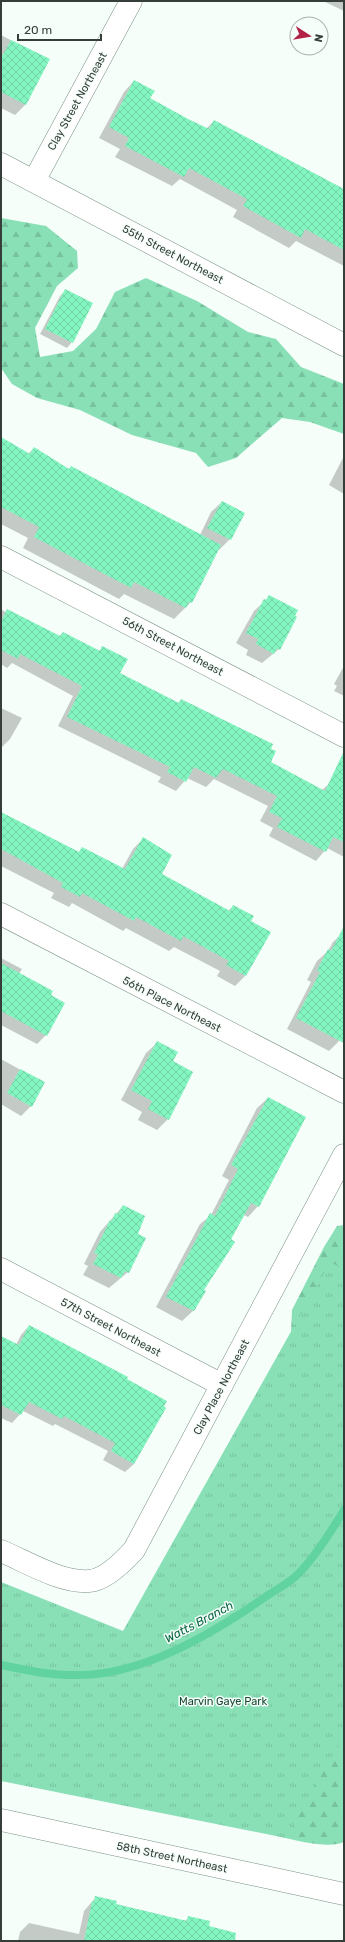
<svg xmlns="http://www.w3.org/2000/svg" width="345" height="1942" font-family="Rubik,sans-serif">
	<defs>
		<pattern id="forest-firs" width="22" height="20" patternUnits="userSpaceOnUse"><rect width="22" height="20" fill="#89e0b7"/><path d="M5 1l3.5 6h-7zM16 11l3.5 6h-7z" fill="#77c19e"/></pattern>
		<pattern id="park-tufts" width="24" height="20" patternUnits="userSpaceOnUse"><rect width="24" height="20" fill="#89e0b7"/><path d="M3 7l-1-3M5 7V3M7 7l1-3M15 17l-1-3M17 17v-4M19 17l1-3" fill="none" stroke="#77c19e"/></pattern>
		<pattern id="building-cross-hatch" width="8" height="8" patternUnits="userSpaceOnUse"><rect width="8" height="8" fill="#83f5c1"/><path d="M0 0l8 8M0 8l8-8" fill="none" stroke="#72d3a7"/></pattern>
	</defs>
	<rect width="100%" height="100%" fill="#f5fef9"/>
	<!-- forest -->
	<path fill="url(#forest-firs)" d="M1 218 46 226 77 251 78 268 57 286 35 328 40 357 73 351 96 329 115 292 146 278 197 301 248 332 276 339 301 367 344 384V434L310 422 282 418 236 458 208 467 196 453 132 435 80 410 37 398 12 384 1 368Z
		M344 1225V1405L290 1355 292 1310 324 1247 337 1226Z
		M344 1658V1842C324 1851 278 1835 257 1831Z"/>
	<!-- park -->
	<path fill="url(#park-tufts)" d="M330 1262 344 1269V1734L286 1838 1 1781V1582L123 1631Z"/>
	<!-- shadow -->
	<path fill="#0003" d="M323 1H344V11Z
		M1 35 48 60 26 104 15 115 1 108Z
		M134 81 149 99 206 129 214 121 344 190V266L296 241 289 248 233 217 237 210 180 179 172 186 115 157 120 149 99 138 124 92Z
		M66 290 72 342 67 348 40 334 60 296Z
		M1 438 28 454 34 448 69 470 200 535 211 512 222 502 230 539 219 550 218 549 191 602 174 619 124 594 119 599 23 548 28 538 1 524Z
		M344 456V494L329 485Z
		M270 596 279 649 262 663 246 655 248 650 236 643 254 611Z
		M1 609 5 612 7 610 59 637 63 633 98 652 103 647 119 674 177 704 181 700 270 749 269 763 322 790 330 783 344 791V857L327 848 316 861 269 836 273 828 260 821 268 806 214 779 206 787 187 778 176 791 158 782 161 777 58 726 73 696 12 663 7 668 1 664Z
		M344 666V696L334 691 337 686 334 684Z
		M1 708 22 718 10 739 1 748Z
		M1 813 78 853 82 848 122 869 133 849 143 839 160 874 228 911 233 906 249 921 245 976 235 986 217 976 220 971 174 947 169 951 126 928 123 931 72 903 69 907 51 898 54 893 1 866Z
		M344 932V1032L340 1040 329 1051 287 1029 311 982 307 980 317 961 328 951 333 942Z
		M1 958 22 969 19 974 50 996 46 1035 37 1044 1 1025Z
		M157 1043 172 1061 192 1072 168 1119 157 1130 138 1120 142 1112 121 1100 146 1053Z
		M1 1059 44 1083 31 1106 21 1116 1 1104Z
		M268 1098 258 1206 248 1217 244 1215 203 1291 205 1292 193 1311 182 1321 156 1307 200 1224 211 1215 229 1180 222 1176 257 1108Z
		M123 1206 137 1234 128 1272 109 1288 83 1275 88 1266 84 1264 100 1232Z
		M29 1326 126 1380 165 1408 134 1464 125 1472 103 1460 108 1451 55 1424 53 1426 23 1411 12 1423 1 1418V1337L16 1345 21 1335Z
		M96 1897 115 1904 185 1921 189 1917 207 1941H18L20 1932 29 1923 79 1934 84 1911Z"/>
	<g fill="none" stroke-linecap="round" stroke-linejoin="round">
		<!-- stream -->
		<path stroke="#60d3a0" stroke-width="8" d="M1 1665C26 1670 53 1676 79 1675 142 1675 210 1635 261 1600 272 1592 286 1585 296 1576 313 1560 332 1530 344 1510"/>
	</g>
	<!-- building -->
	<path fill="url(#building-cross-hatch)" d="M11 40 50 59 26 105 1 92V58Z
		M134 80 155 91 150 98 188 119 209 129 214 120 344 189V250L305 229 301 238 243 206 247 199 189 168 184 177 125 146 129 138 109 127Z
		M65 289 93 303 73 343 45 329Z
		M1 437 30 454 34 447 69 469 71 466 221 545 192 603 189 602 186 608 134 582 131 588 34 537 39 527 1 507Z
		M222 501 245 513 231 540 207 528Z
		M269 595 298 610 295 616 297 617 280 650 277 648 274 654 256 644 258 639 246 633 264 599 266 600Z
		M7 609 60 636 63 632 100 651 102 646 128 659 120 673 179 703 181 699 273 744 271 749 276 751 271 762 325 791 344 751V842L333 837 326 852 277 827 282 818 269 812 277 796 223 769 216 778 194 767 186 782 167 772 170 767 67 717 82 686 20 654 18 659 1 650V622Z
		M1 812 79 852 82 847 125 869 143 837 172 855 162 874 230 911 233 905 254 916 251 921 271 932 246 976 226 965 229 961 183 936 181 941 136 917 134 921 82 893 80 897 61 887 63 883 1 849Z
		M344 926V1043L296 1018 320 972 317 970 328 949 331 951Z
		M1 963 53 991 51 995 65 1003 47 1036 1 1011Z
		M157 1041 178 1052 173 1061 193 1072 169 1120 148 1109 152 1101 131 1090Z
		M20 1069 45 1082 32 1107 7 1093Z
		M268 1097 306 1117 259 1207 251 1203 231 1239 235 1242 204 1290 206 1291 194 1311 166 1297 210 1213 215 1216 238 1169 231 1165Z
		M123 1205 145 1216 138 1234 146 1238 129 1273 125 1271 121 1278 93 1264 98 1255 94 1253 110 1220 112 1221 115 1213 118 1214Z
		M29 1325 128 1377 127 1379 167 1401 164 1406 166 1408 134 1464 111 1451 115 1443 64 1416 62 1419 29 1402 21 1415 1 1405V1336L19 1345Z
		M95 1896 117 1901 116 1904 187 1921 188 1916 210 1921 209 1926 236 1933 235 1941H84L92 1901 94 1902Z"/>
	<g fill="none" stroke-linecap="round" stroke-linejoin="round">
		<defs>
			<path id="minor" d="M1 164 344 345
				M34 181 131 1
				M1 557 344 736
				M1 914 344 1092
				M1 1269 222 1385
				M1 1551C27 1562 61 1583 89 1581 105 1580 124 1561 134 1550L344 1155
				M1 1820 344 1894"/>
		</defs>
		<!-- minor casing -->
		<use href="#minor" stroke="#7a9084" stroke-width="23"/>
		<!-- minor -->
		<use href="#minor" stroke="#fff" stroke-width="22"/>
	</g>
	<g text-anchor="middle" stroke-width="3" stroke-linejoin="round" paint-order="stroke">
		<!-- street labels -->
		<g font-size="11" fill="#353e39" stroke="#f5fef9">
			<text transform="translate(77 101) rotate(-61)" y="4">Clay Street Northeast</text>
			<text transform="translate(173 254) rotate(28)" y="4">55th Street Northeast</text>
			<text transform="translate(173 646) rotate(28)" y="4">56th Street Northeast</text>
			<text transform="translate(172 1004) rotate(27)" y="4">56th Place Northeast</text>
			<text transform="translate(111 1327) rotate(28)" y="4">57th Street Northeast</text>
			<text transform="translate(221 1387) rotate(-62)" y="4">Clay Place Northeast</text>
			<text transform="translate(172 1857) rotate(12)" y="4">58th Street Northeast</text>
		</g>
		<!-- park labels -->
		<g font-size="11" fill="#194935" stroke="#f5fef9">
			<text x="223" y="1705">Marvin Gaye Park</text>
		</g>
		<!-- water labels -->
		<g font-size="12" font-style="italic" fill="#0d6747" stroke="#f5fef9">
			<text transform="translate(199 1622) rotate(-28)" y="4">Watts Branch</text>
		</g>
	</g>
	<!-- border -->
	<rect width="345" height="1942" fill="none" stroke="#353e39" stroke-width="4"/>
	<!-- north arrow -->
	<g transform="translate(309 36) rotate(102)"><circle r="19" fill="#f5fef9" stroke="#a8b1ac"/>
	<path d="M0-3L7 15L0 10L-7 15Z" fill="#b32147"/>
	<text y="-6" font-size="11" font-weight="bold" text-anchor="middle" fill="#353e39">N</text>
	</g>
	<!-- scale -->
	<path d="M18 34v6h83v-6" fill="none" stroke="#353e39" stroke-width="2"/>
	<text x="24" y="34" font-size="12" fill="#353e39" stroke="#f5fef9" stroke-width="3" paint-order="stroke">20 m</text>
</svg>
